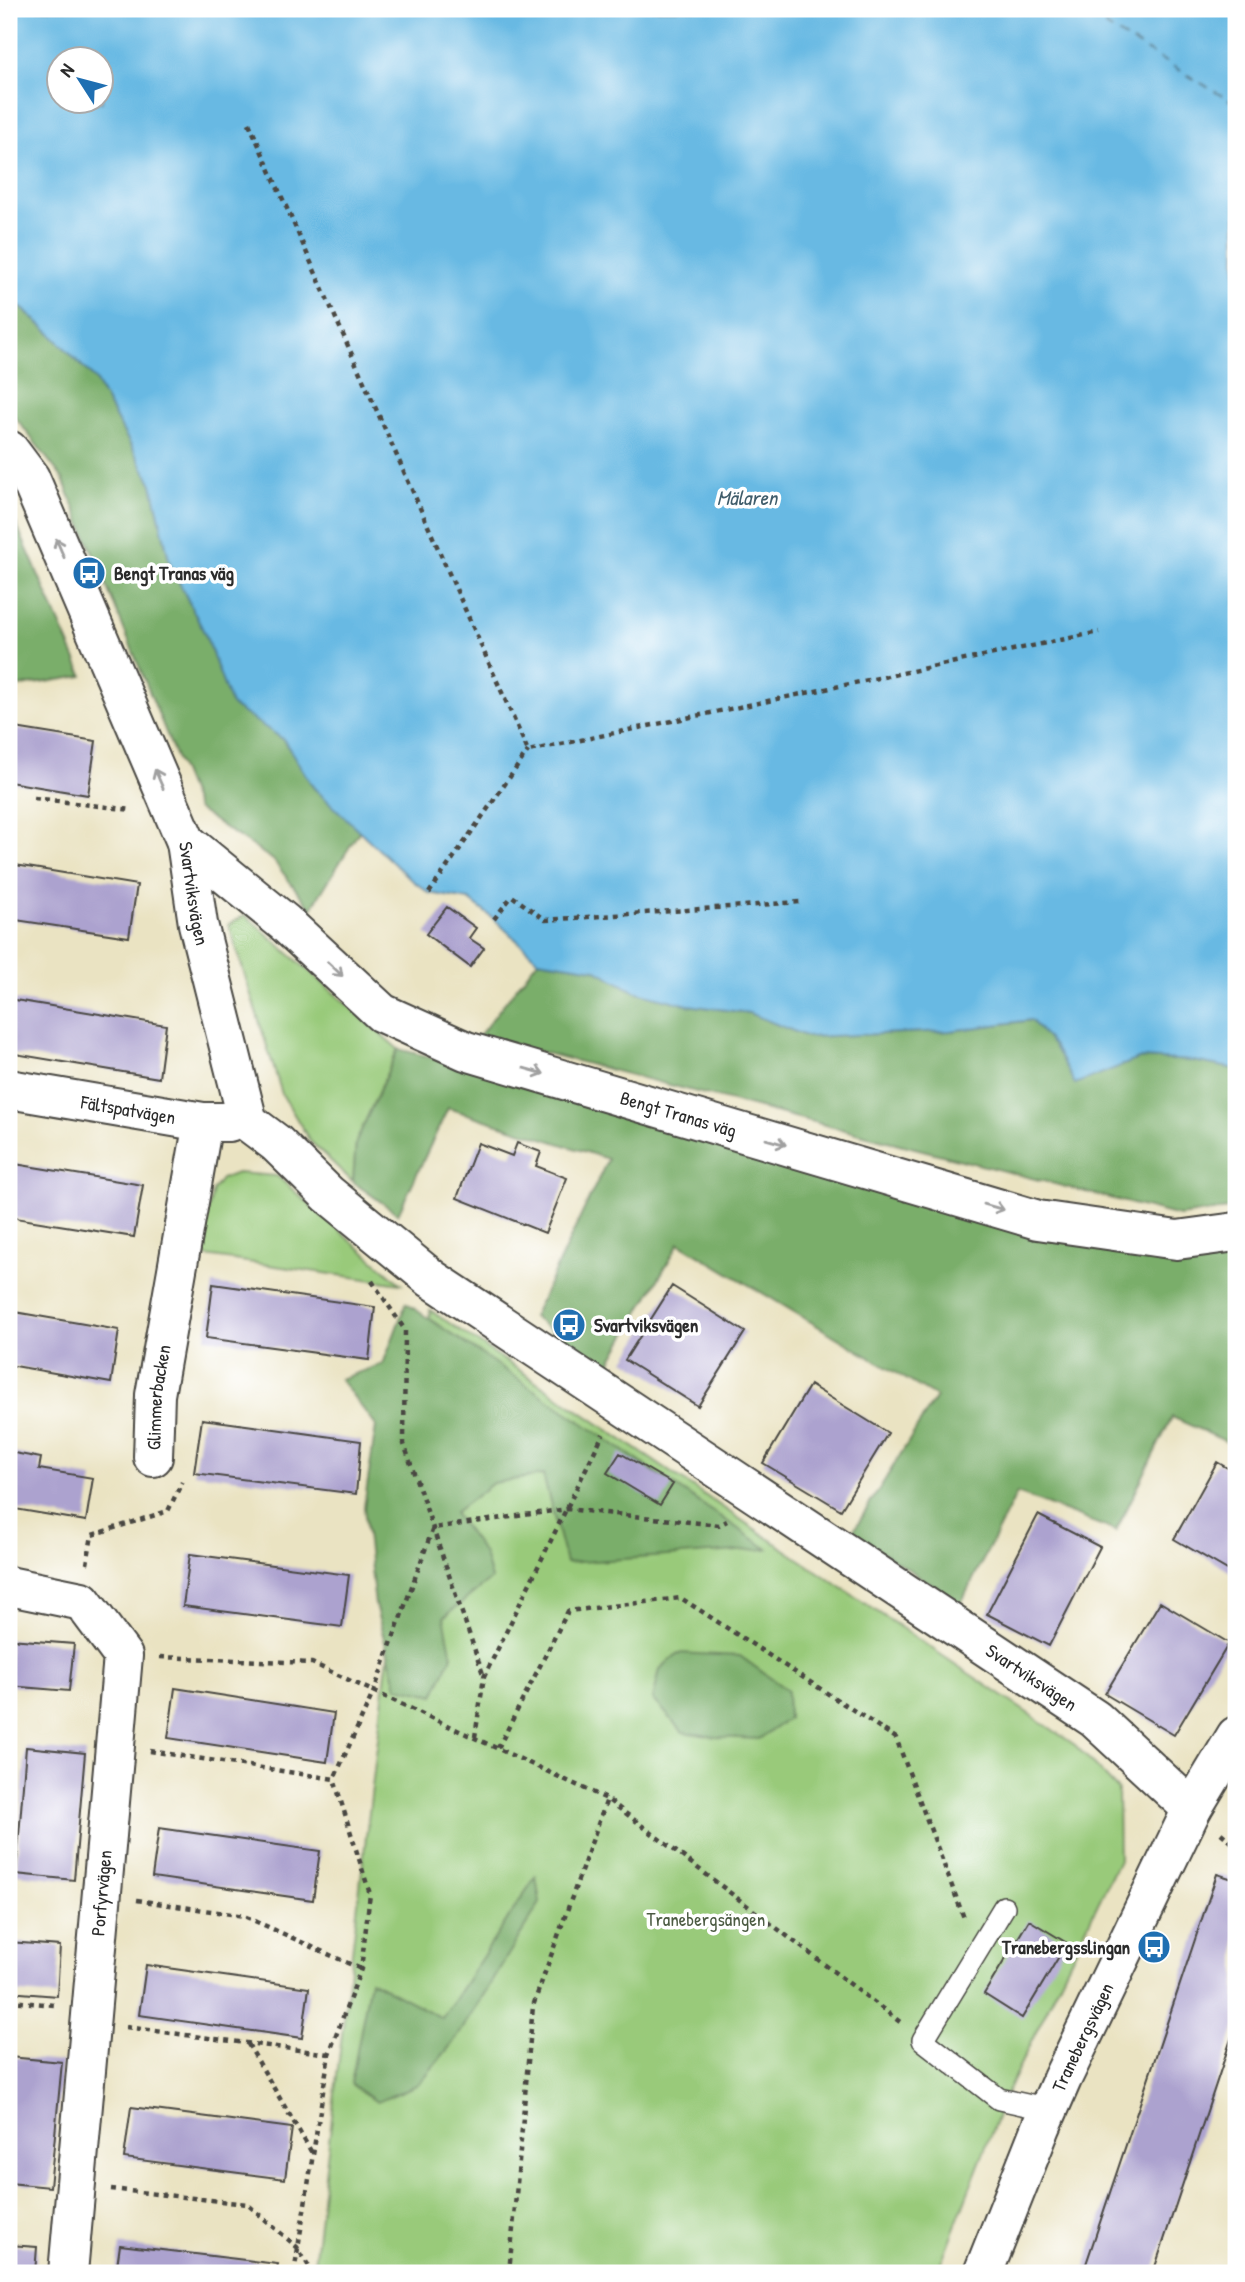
<svg xmlns="http://www.w3.org/2000/svg" width="1245" height="2282" font-family="'Patrick Hand',sans-serif">
	<rect width="100%" height="100%" fill="#fff"/>
	<filter id="ink" filterUnits="userSpaceOnUse"><feTurbulence type="fractalNoise" baseFrequency=".0143" numOctaves="2"/><feDisplacementMap in="SourceGraphic" scale="14" xChannelSelector="R" yChannelSelector="G"/><feConvolveMatrix kernelMatrix="1 2 1 2 8 2 1 2 1" color-interpolation-filters="sRGB"/></filter>
	<filter id="wash" filterUnits="userSpaceOnUse"><feTurbulence type="fractalNoise" baseFrequency=".00686" numOctaves="4" result="noise"/><feDisplacementMap in="SourceGraphic" scale="28" xChannelSelector="R" yChannelSelector="G"/><feGaussianBlur stdDeviation="1.57" result="paint"/><feColorMatrix in="noise" values="0 0 0 0 0 0 0 0 0 0 0 0 0 0 0 0 0 1.4 0 .05"/><feComposite in="paint" operator="in"/></filter>
	<g filter="url(#wash)">
		<rect width="100%" height="100%" fill="#eae3c2"/>
		<!-- green -->
		<path fill="#99ca7a" stroke="#627a52" stroke-width="2" d="M245 915 398 1049 356 1142 353 1182 310 1141 282 1094 229 925Z
			M237 1173 277 1176 401 1284 198 1255 213 1190 221 1179Z
			M430 1310 1075 1745 1118 1790 1119 1860 1007 2092 937 2273H313Z"/>
		<!-- forest -->
		<path fill="#7aae6a" stroke="#526c4a" stroke-width="2" d="M9 297 50 333 94 378 152 484 170 564 205 634 231 704 283 739 314 788 360 830 311 909 273 860 197 809 63 479 9 409Z
			M9 508 83 676 9 688Z
			M538 960 595 969 634 991 688 1005 749 1013 808 1037 950 1031 1032 1020 1054 1046 1075 1083 1141 1058 1193 1061 1236 1069V1208L1179 1216 479 1036Z
			M398 1049 457 1064 1030 1235 1181 1260 1236 1254V1446L1172 1417 1116 1531 1017 1493 961 1603 852 1533 936 1397 679 1243 606 1370 533 1317 608 1159 448 1108 398 1214 353 1182 356 1142Z
			M406 1303 768 1549 566 1563 543 1475 493 1483 454 1513 484 1554 491 1579 444 1617 452 1656 434 1695 397 1687 375 1605 364 1507 376 1426 340 1379 383 1364Z
			M678 1653 740 1656 787 1690 788 1719 759 1739 715 1737 683 1732 653 1699 660 1669Z
			M536 1876 540 1903 457 2038 419 2084 377 2102 351 2084 370 1980 442 2018Z"/>
		<!-- water -->
		<path fill="#67b9e3" stroke="#497287" stroke-width="2" fill-rule="evenodd" d="M9 9H1236V1069L1193 1061 1141 1058 1075 1084 1054 1046 1031 1020 950 1031 808 1037 749 1013 688 1005 634 991 595 969 538 960 494 919 469 900 429 893 409 878 314 788 283 739 231 705 205 634 170 564 152 484 94 378 50 333 9 297ZM60 60H102V102H60Z"/>
		<g fill="none" stroke-linecap="round" stroke-linejoin="round">
			<!-- ferry -->
			<path stroke="#405d6b" stroke-width="2" stroke-dasharray="9 7" stroke-linecap="butt" d="M1077 9 1236 104"/>
		</g>
		<g id="blocks">
			<!-- building -->
			<path fill="#aca2cf" d="M9 727 96 741 88 795 9 782Z
				M9 864 137 885 129 937 9 919Z
				M447 907 476 928 469 938 484 948 470 967 426 934Z
				M9 999 166 1025 159 1078 9 1053Z
				M478 1143 512 1156 517 1143 541 1152 536 1166 567 1178 545 1233 457 1198Z
				M9 1163 143 1185 134 1237 9 1217Z
				M213 1284 375 1307 369 1360 206 1338Z
				M672 1286 745 1332 698 1406 625 1360Z
				M9 1311 119 1330 111 1383 9 1365Z
				M810 1385 888 1433 841 1510 763 1463Z
				M202 1419 361 1441 356 1494 194 1473Z
				M9 1452 41 1458 39 1469 93 1478 86 1521 9 1508Z
				M620 1453 673 1484 660 1505 607 1473Z
				M1217 1462 1236 1473V1575L1174 1539Z
				M1038 1515 1100 1547 1049 1646 987 1614Z
				M190 1554 349 1575 342 1627 183 1606Z
				M1160 1602 1229 1643 1174 1735 1105 1694Z
				M9 1639 74 1644 69 1691 9 1686Z
				M175 1688 334 1713 327 1762 168 1738Z
				M26 1747 85 1753 74 1880 16 1874Z
				M159 1828 320 1851 313 1900 152 1877Z
				M1217 1874 1236 1880V2024L1153 2273H1083Z
				M1029 1920 1067 1943 1022 2018 984 1994Z
				M9 1942 60 1946 57 1996 9 1992Z
				M146 1965 309 1988 302 2038 139 2015Z
				M9 2057 62 2062 50 2187 9 2183Z
				M131 2107 292 2128 285 2179 124 2158Z
				M9 2245 37 2247 35 2273H9Z
				M120 2245 278 2264 276 2273H116Z"/>
		</g>
	</g>
	<g filter="url(#ink)">
		<use href="#blocks" fill-opacity="0" stroke="#484742" stroke-width="2"/>
		<g fill="none" stroke-linecap="round" stroke-linejoin="round">
			<defs>
				<path id="service" d="M1004 1907 923 2040 999 2099 1050 2110"/>
				<g id="minor">
					<path id="s1" d="M9 450 30 478 186 842 198 924 248 1122 276 1143 328 1194 432 1279 1095 1719 1192 1809"/>
					<path id="s2" d="M186 842 285 923 382 1013 466 1051 1038 1220 1177 1240 1236 1232"/>
					<path id="s3" d="M9 1089 203 1122H229"/>
					<path id="s4" d="M153 1457 155 1395 203 1122"/>
					<path d="M9 1586 82 1601 123 1656 68 2273"/>
					<path id="s5" d="M983 2273 1041 2127 1062 2079 1192 1809 1236 1736"/>
				</g>
			</defs>
			<!-- service casing -->
			<use href="#service" stroke="#484742" stroke-width="24"/>
			<!-- minor casing -->
			<use href="#minor" stroke="#484742" stroke-width="42"/>
			<!-- path -->
			<path stroke="#484742" stroke-width="4.5" stroke-dasharray="5 5" stroke-linecap="butt" d="M249 123 528 751 1099 632
				M34 798 132 810
				M429 893 528 751
				M494 919 512 896 545 920 800 902
				M372 1281 405 1330 404 1444 484 1677
				M87 1564 92 1535 168 1511 182 1482
				M160 1657 312 1663 607 1799 900 2022
				M475 1737 484 1677 603 1434
				M498 1748 568 1611 681 1598 896 1738 964 1918
				M150 1751 334 1779 374 1691 433 1528 567 1509 719 1525 727 1521
				M1221 1833 1236 1846
				M137 1900 244 1916 361 1969
				M9 2001 55 2005
				M126 2027 329 2054
				M248 2044 312 2153
				M111 2189 247 2204 297 2247 313 2273
				M294 2273 329 2054 361 1969 370 1894 334 1779
				M509 2273 533 2006 607 1799"/>
			<!-- service -->
			<use href="#service" stroke="#fff" stroke-width="21"/>
			<!-- minor -->
			<use href="#minor" stroke="#fff" stroke-width="38"/>
		</g>
		<!-- one-way arrows -->
		<defs><path id="oneway-shaft" d="M-6 0H5M1.5-3L5.5 0L1.5 3" fill="none" stroke-width="1.6" stroke-linecap="round" stroke-linejoin="round" transform="scale(1.75)"/></defs>
		<g stroke="#a0a0a0">
			<use href="#oneway-shaft" transform="translate(60 548) rotate(-113)"/>
			<use href="#oneway-shaft" transform="translate(159 779) rotate(-113)"/>
			<use href="#oneway-shaft" transform="translate(335 969) rotate(43)"/>
			<use href="#oneway-shaft" transform="translate(534 1071) rotate(16)"/>
			<use href="#oneway-shaft" transform="translate(776 1142) rotate(16)"/>
			<use href="#oneway-shaft" transform="translate(994 1207) rotate(16)"/>
		</g>
	</g>
	<!-- icons -->
	<defs>
		<symbol id="bus-disc" viewBox="-11 -11 22 22"><circle r="9.5" fill="#1f6fb2" stroke="#fff"/><path d="M-5-6H5V4H4V6H2V4H-2V6H-4V4H-5ZM-3.5-4V0h7V-4ZM-3.5 1.2v1.5H-2V1.2ZM2 1.2v1.5H3.5V1.2Z" fill="#fff"/></symbol>
	</defs>
	<g fill-rule="evenodd">
		<use href="#bus-disc" x="70" y="554" width="38" height="38"/>
		<use href="#bus-disc" x="550" y="1306" width="38" height="38"/>
		<use href="#bus-disc" x="1135" y="1928" width="38" height="38"/>
	</g>
	<g text-anchor="middle" stroke-width="7" stroke-linejoin="round" paint-order="stroke">
		<!-- poi labels -->
		<g font-size="19" font-weight="bold" fill="#2b2b2b" stroke="#fff" text-anchor="start">
			<text x="114" y="580">Bengt Tranas väg</text>
			<text x="594" y="1332">Svartviksvägen</text>
			<text x="1130" y="1954" text-anchor="end">Tranebergsslingan</text>
		</g>
		<!-- street labels -->
		<g font-size="19" fill="#2b2b2b" stroke="#fff">
			<text dy="7" stroke="none"><textPath href="#s1" startOffset="483">Svartviksvägen</textPath></text>
			<text dy="7" stroke="none"><textPath href="#s3" startOffset="121">Fältspatvägen</textPath></text>
			<text dy="7" stroke="none"><textPath href="#s2" startOffset="574">Bengt Tranas väg</textPath></text>
			<text dy="7" stroke="none"><textPath href="#s4" startOffset="60">Glimmerbacken</textPath></text>
			<text dy="7" stroke="none"><textPath href="#s1" startOffset="1680">Svartviksvägen</textPath></text>
			<text transform="translate(101 1893) rotate(-85)" y="7">Porfyrvägen</text>
			<text dy="7" stroke="none"><textPath href="#s5" startOffset="256">Tranebergsvägen</textPath></text>
		</g>
		<!-- park labels -->
		<g font-size="19" fill="#4c5b43" stroke="#fff">
			<text x="706" y="1926">Tranebergsängen</text>
		</g>
		<!-- water labels -->
		<g font-size="21" font-style="italic" fill="#405d6b" stroke="#fff">
			<text x="747" y="505">Mälaren</text>
		</g>
	</g>
	<!-- margin -->
	<rect width="1245" height="2282" fill="none" stroke="#fff" stroke-width="35"/>
	<!-- north arrow -->
	<g transform="translate(80 80) rotate(306)"><circle r="33" fill="#ffffff" stroke="#aaaaaa" stroke-width="2"/>
	<path d="M0-5L12 26L0 18L-12 26Z" fill="#1f6fb2"/>
	<text y="-10" font-size="19" font-weight="bold" text-anchor="middle" fill="#2b2b2b">N</text>
	</g>
</svg>
